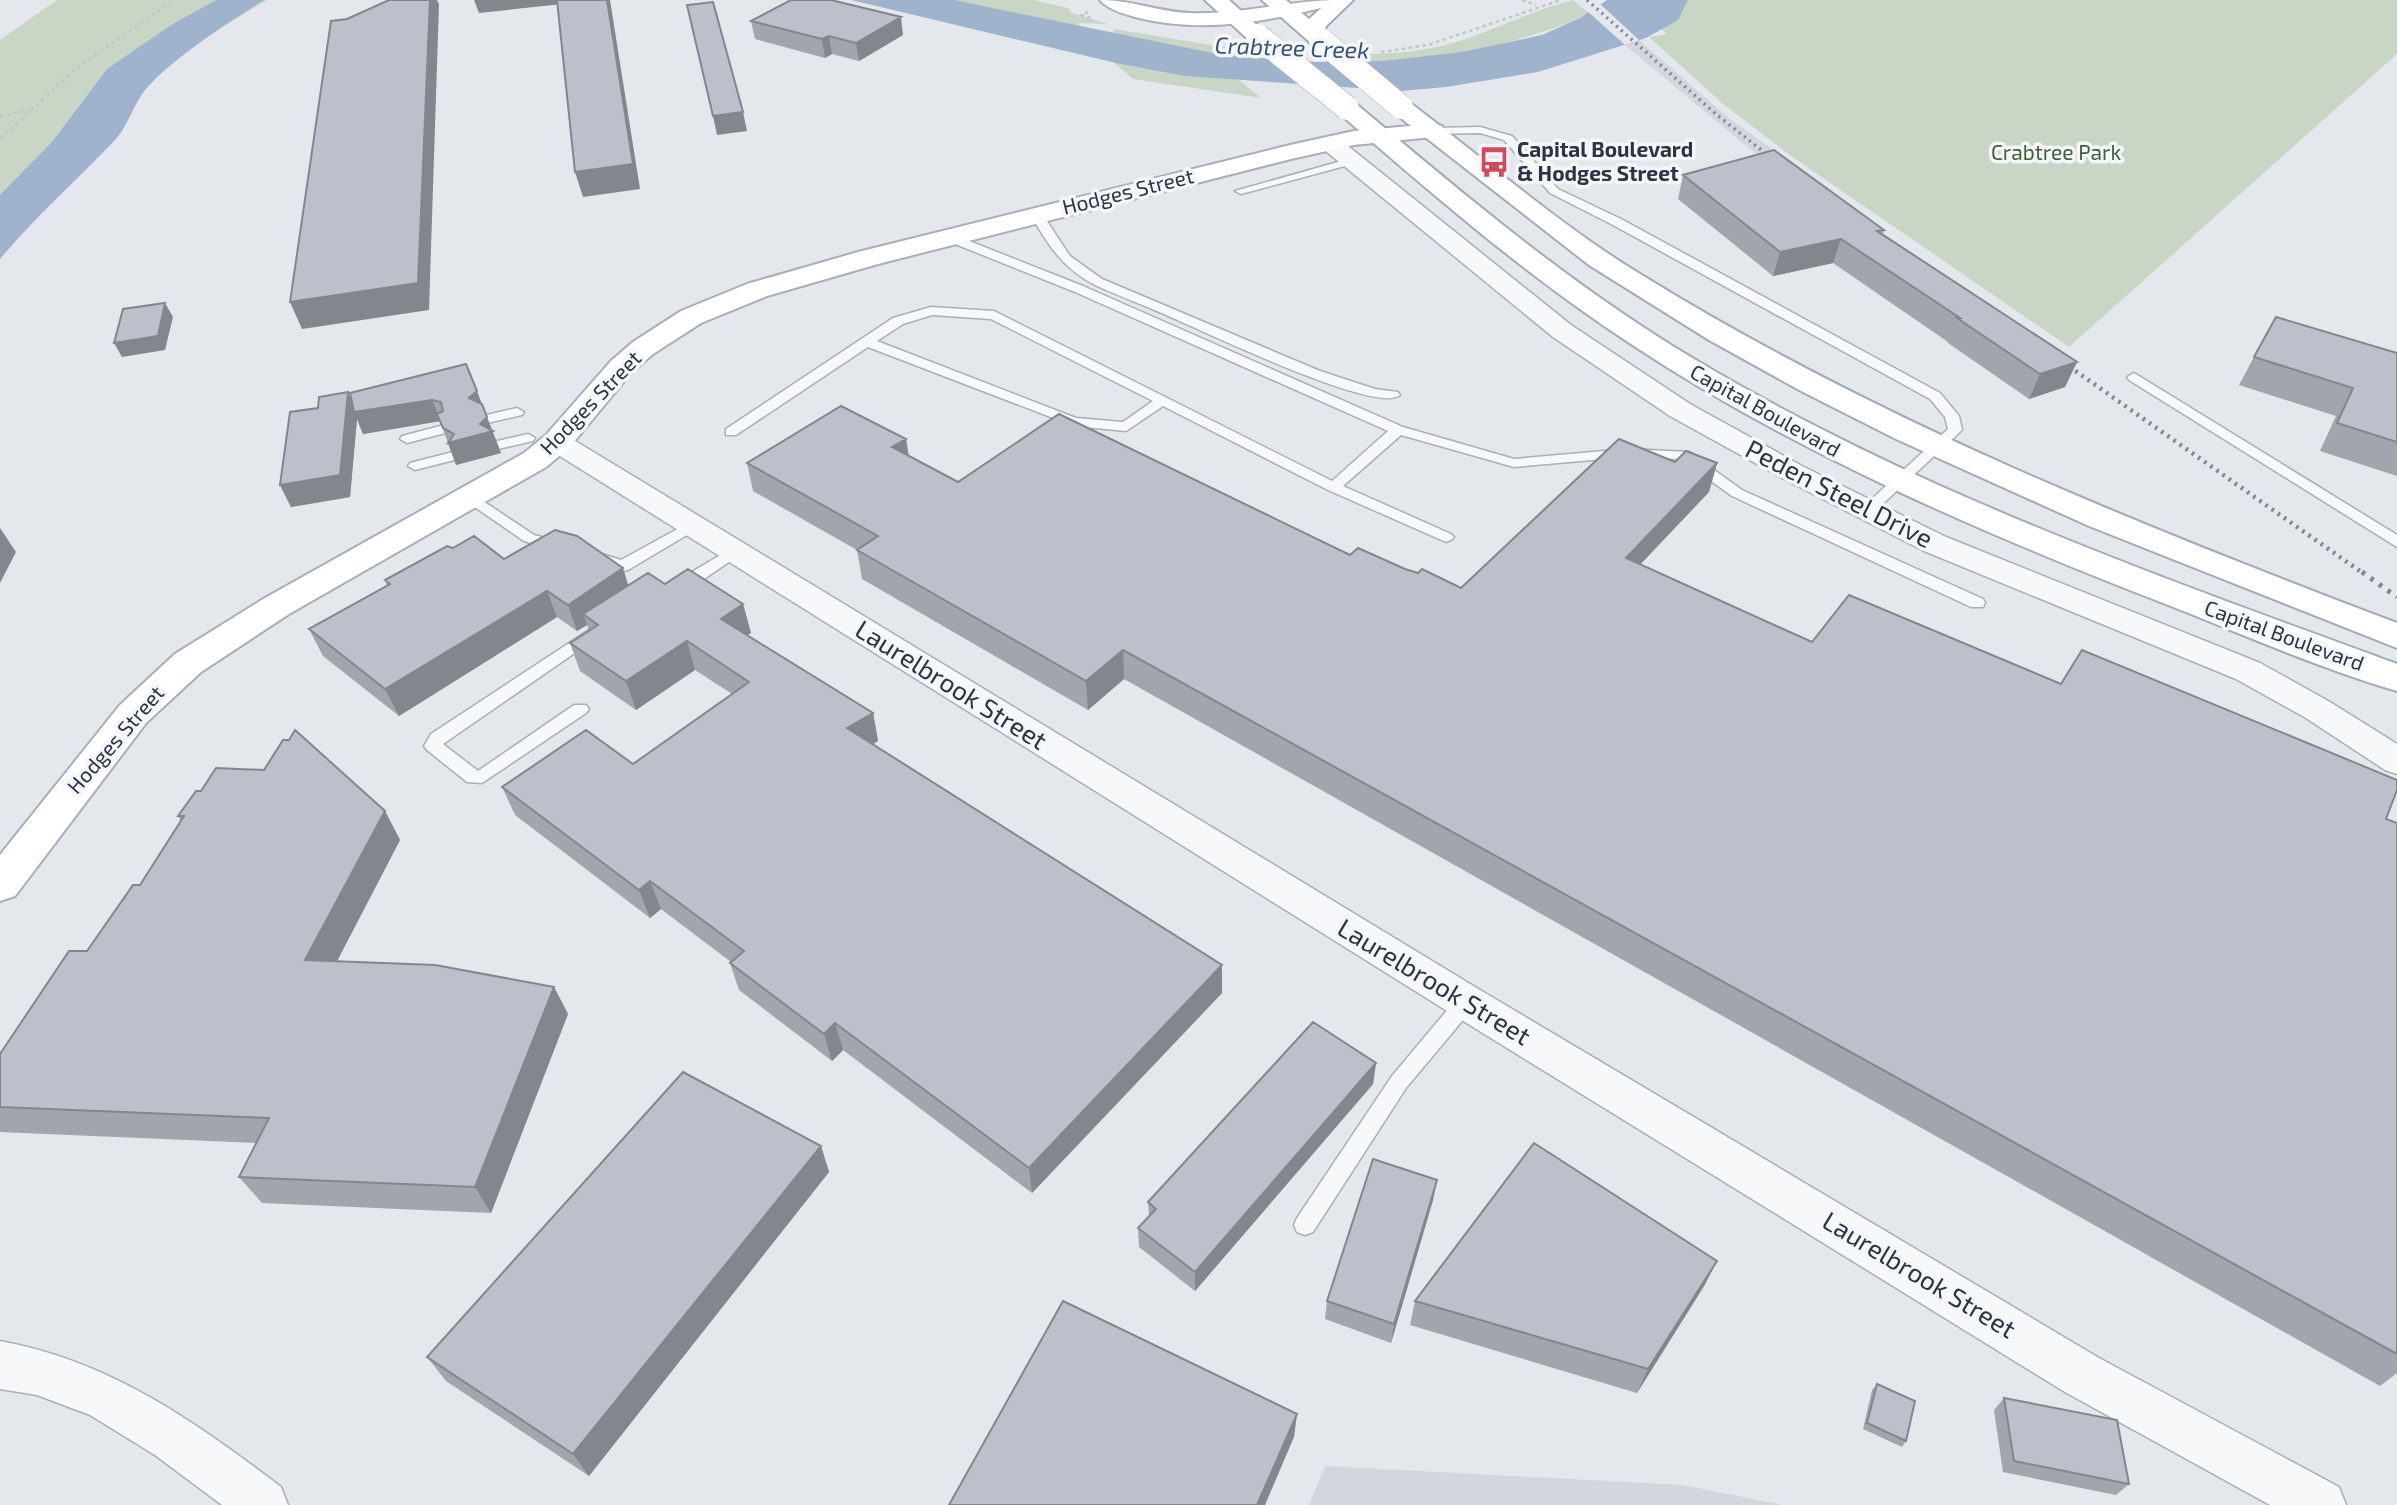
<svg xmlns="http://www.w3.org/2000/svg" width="2397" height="1505" font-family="'Exo 2',sans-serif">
	<rect width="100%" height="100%" fill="#e4e7ec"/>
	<!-- built -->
	<path fill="#d2d6de" d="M1639 40 1730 119 1832 192 1813 197 1744 144 1625 45Z
		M1325 1466 1682 1485 1783 1505H1309Z"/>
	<!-- green -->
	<path fill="#c9d6c5" d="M57 0H267L131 82 0 232V40Z
		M897 0H1033L1068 8 1072 13 1108 24 1078 23 1090 42 1220 65 1261 98 1133 79 1090 42Z
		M1573 0 1588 13C1551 36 1383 79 1348 55 1385 54 1420 53 1456 42 1496 30 1532 10 1573 0Z
		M1630 0H2397V54L2069 347 1791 156 1722 103 1649 37 1667 34Z
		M1114 29 1254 52 1262 59H1232L1113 36Z"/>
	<!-- water -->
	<path fill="#9fb4cc" d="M216 0H264C231 20 169 61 145 90 133 105 128 126 115 140 77 180 36 216 0 259V195L52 142 107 69 171 25Z
		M851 0H954L1222 55 1316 62 1383 61 1462 52 1542 35 1580 18 1607 0H1688L1678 20 1646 38 1538 72 1446 87 1402 91 1185 76 1116 63Z"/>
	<!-- pier -->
	<path fill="#e4e7ec" d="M1598 2 1639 40 1625 45 1586 10Z"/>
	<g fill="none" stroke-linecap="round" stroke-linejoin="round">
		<defs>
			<path id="lane" d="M1480 127 1512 136 1558 189 1621 219 1940 393 1959 416 1962 430 1873 513H1863L1861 510 1863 507 1948 429 1945 417 1930 399 1613 225 1550 193 1504 140 1480 133 1433 134 1428 131 1433 128Z
				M1352 158 1356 159V163L1241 194 1235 191Z
				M1033 212H1041L1070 256 1102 279 1320 371 1375 389 1398 392 1400 395C1377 416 1191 325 1157 311 1136 302 1114 294 1093 284 1063 268 1047 244 1031 215Z
				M949 233 1083 286 1403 427 1514 459 1627 449 1689 452 1742 490 1983 599 1985 603 1983 607H1971L1732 496 1680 459 1627 457 1514 467 1401 435 1343 486 1451 534 1454 537 1451 540 1446 542 1328 490 1163 406 1126 431 1074 426 868 347 736 435H726V429L893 318 931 307 994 311 1332 481 1388 431 1075 292 945 240V234ZM932 315 991 319 1153 401 1123 422 1076 418 877 341 903 324Z
				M2134 373 2397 535V547L2129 380 2127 377Z
				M517 408 524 412 522 415 487 423 480 419 482 416Z
				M444 425 449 426V432L407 443 400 439 402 436Z
				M528 434 535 438 533 441 498 449 491 445 493 442Z
				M453 452 460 456 458 459 415 470 408 466 410 463Z
				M471 493 534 535 563 543 566 546 558 551 524 541 466 501V495Z
				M692 521 700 526 697 529 628 570 623 571 590 560 587 557 595 552 621 560Z
				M734 547 742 552 739 555 691 588 676 591 668 586Z
				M589 630 597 635 595 639 443 744 478 771 574 705H586L589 709 586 713 482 783 467 782 427 750 424 746 431 734Z
				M1466 994 1473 996 1476 1002 1473 1008 1406 1088 1313 1232 1305 1235 1297 1232 1294 1225 1297 1218 1392 1076 1459 996Z"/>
			<path id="street" d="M1330 136 1338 138 1571 325 1690 404 1804 467 1946 537 2260 663 2330 702 2397 744V774L2385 770 2306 718 2236 679 1924 551 1784 479 1670 416 1553 337 1322 148 1319 143Z
				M557 433 567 436 1480 990 2099 1358 2339 1487 2346 1505H2270L2065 1392 1452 1014 547 448 543 442 547 436Z
				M0 1341C110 1361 194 1421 281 1487L288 1505H222L155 1455 90 1415 37 1395 0 1389Z"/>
			<path id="secondary" d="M1100 0C1133 0 1158 12 1190 13 1241 15 1289 0 1340 0L1336 4C1271 21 1205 34 1139 18 1127 15 1108 10 1100 0Z
				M1433 124 1442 126 1445 131 1442 136 1354 145 1291 159 878 264 767 296 701 323 653 354 631 373 568 449 546 467 289 614 201 672 146 723 15 896 0 901V855L120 705 175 654 265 598 524 453 546 435 611 361 633 342 681 311 747 284 858 252 1290 145 1354 131Z"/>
			<path id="primary" d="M1205 0H1229L1269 36 1266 41H1250Z
				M1262 0H1286L1309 19 1330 0H1353L1326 26 1324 32 1332 40 1321 47 1313 45Z
				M1401 100 1409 102C1486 160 1558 224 1640 274 1878 421 2136 524 2397 623V648L2089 526 1896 439 1801 391 1709 340 1589 265 1393 112 1389 107 1393 102Z
				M1347 101 1355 103C1463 194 1573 287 1694 359 1915 491 2157 576 2397 664V691C2318 668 2240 633 2163 603 1978 531 1796 453 1631 344 1527 276 1432 194 1339 113L1335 108 1339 103Z"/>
		</defs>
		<!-- lane casing -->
		<use href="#lane" stroke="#a9aeb7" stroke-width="3"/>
		<!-- street casing -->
		<use href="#street" stroke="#a9aeb7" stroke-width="3"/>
		<!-- secondary casing -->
		<use href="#secondary" stroke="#a9aeb7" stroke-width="4"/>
		<!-- primary casing -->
		<use href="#primary" stroke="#a3abb8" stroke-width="4"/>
		<!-- path -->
		<path stroke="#c2c5cb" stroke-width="2.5" stroke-dasharray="3.5 3.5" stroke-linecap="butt" d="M1522 0 1536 5
			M1088 12 1081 15 1092 18
			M1381 52 1428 45 1561 0
			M0 116 30 110
			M0 139 78 67 174 0"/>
		<!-- lane -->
		<use href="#lane" fill="#f7f8fa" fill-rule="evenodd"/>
		<!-- street -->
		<use href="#street" fill="#f7f8fa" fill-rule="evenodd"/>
		<!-- secondary -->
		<use href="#secondary" fill="#fff" fill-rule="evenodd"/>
		<!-- primary -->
		<use href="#primary" fill="#fff" fill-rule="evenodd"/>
		<!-- rail-far2 -->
		<path stroke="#7d8696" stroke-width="3.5" stroke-dasharray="2 4.5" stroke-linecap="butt" d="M1587 0 1717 115 1779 164"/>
		<!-- rail-far1 -->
		<path stroke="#7d8696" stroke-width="4.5" stroke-dasharray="2.5 5" stroke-linecap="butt" d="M2057 358 2364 574"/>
		<!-- rail -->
		<path stroke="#7d8696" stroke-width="5" stroke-dasharray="3.5 7" stroke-linecap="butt" d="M2362 572 2397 597"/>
		<defs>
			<path id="primary-bridge" d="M1258 36 1347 108
				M1321 40 1401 107"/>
		</defs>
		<!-- primary-bridge casing -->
		<use href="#primary-bridge" stroke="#a3abb8" stroke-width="25" stroke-linecap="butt"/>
		<!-- primary-bridge -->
		<use href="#primary-bridge" stroke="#fff" stroke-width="24"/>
	</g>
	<!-- wall -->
	<path fill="#a1a5ae" d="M751 21 903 35 859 61 832 54 825 58 755 39Z
		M1683 175 1884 230 1883 234 2077 362 2065 387 2029 399 1948 343V342L1833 263 1773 276 1678 199Z
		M2397 353V476L2320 451 2336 416 2239 385 2254 357Z
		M466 364 501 453 456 465 440 421 363 434 357 419 350 497 291 507 280 485 318 408 352 401Z
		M906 439 909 456 958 482 1350 555 1405 569 1461 588 1675 462 1717 463 1709 492 1640 564 1812 642 2061 684 2397 823V1373L2380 1386 1124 679 1088 710 862 579 857 550 753 491 747 463Z
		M453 548 628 585 665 584 743 604 751 633 747 635 873 713 878 741 873 744 1222 993 1032 1193 843 1050 832 1061 739 990 730 963 731 962 661 909 650 918 515 815 502 787 633 764 732 694 695 670 636 710 580 671 570 643 589 631 587 625 577 631 557 617 399 716 323 656 309 629 387 586 385 580Z
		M385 811 400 840 337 961 554 987 568 1014 491 1213 262 1203 239 1177 256 1143 0 1132V1054L87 951 140 885 181 821 178 816Z
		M1376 1063 1373 1084 1195 1291 1139 1247 1138 1228 1149 1216 1148 1202Z
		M821 1146 829 1172 589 1476 446 1381 427 1357Z
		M1437 1180 1433 1200 1391 1343 1325 1319 1327 1301Z
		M1717 1261 1704 1286 1637 1393 1410 1325 1415 1301Z
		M1877 1384 1906 1441 1902 1447 1863 1429 1872 1390Z
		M2004 1398 2129 1484 2116 1495 2003 1472 1994 1410Z"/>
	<!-- shaded-wall -->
	<path fill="#83868d" d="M430 0H437L439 4 429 310 302 329 290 302Z
		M474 0H561L562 4 479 13Z
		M607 0H610L640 189 583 197 575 172Z
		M901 17 903 35 859 61 856 43Z
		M829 36 832 54 825 58 822 39Z
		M743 112 747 131 717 135 713 116Z
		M1841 239 1833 263 1773 276 1780 252Z
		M165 303 173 317 165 350 122 357 114 343Z
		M2077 362 2065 387 2029 399 2040 374Z
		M477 391 485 413 469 398Z
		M348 392 356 412 432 400 441 421 363 434 357 419 350 497 291 507 280 485Z
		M487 417 501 453 456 465 448 443 480 424Z
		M906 439 910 467 892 447Z
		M1717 463 1709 492 1619 587 1626 558Z
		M0 528 16 552 0 583Z
		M623 568 631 594 583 614 587 625 577 631 568 605Z
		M547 591 557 617 399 716 385 689Z
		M743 604 751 633 729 647 721 619Z
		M687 641 695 670 636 710 626 681Z
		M1123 650 1124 679 1088 710 1086 681Z
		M873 713 878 741 854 756 847 728Z
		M385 811 400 840 323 988 305 960Z
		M650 881 661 909 650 918 639 890Z
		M1222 965V993L1032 1193 1029 1168Z
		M554 987 568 1014 491 1213 475 1187Z
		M835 1023 843 1050 832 1061 824 1034Z
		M1376 1063 1373 1084 1195 1291V1272Z
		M821 1146 829 1172 589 1476 573 1454Z
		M1437 1180 1433 1200 1391 1343 1394 1324Z
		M1717 1261 1704 1286 1637 1393 1648 1369Z
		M1297 1414 1294 1437 1265 1505H1257Z"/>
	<!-- building -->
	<path fill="#bbc0ca" stroke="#83868d" stroke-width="2" d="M389 0H430L418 283 290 302 331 21 347 19Z
		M557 0H607L633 164 575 172Z
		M791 0H831L901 17 856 43 829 36 822 39 751 21Z
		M713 2 743 112 713 116 687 5Z
		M1774 150 1884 230 1877 231 2077 362 2040 374 1957 318H1960L1841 239 1780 252 1683 175Z
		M165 303 158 336 114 343 123 309Z
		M2276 317 2397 353V442L2337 423 2353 388 2254 357Z
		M466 364 477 391 469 398 482 404 487 417 480 424 493 431 448 443 454 434 443 428 437 414 443 411 441 402 432 400 354 412 350 393Z
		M348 392 340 475 280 485 290 412 318 408 319 397Z
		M841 406 906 439 892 447 958 482 1059 414 1350 555 1358 548 1405 569 1418 573 1422 569 1461 588 1619 439 1675 462 1686 451 1717 463 1626 558 1812 642 1849 595 2061 684 2082 650 2397 780V790L2386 819 2397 823V1354L1123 650 1086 681 857 550 878 536 747 463Z
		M555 530 577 536 623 568 568 605 547 591 385 689 309 629 390 584 385 580 447 546 453 548 474 536 504 559Z
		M688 569 743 604 721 619 873 713 847 728 1222 965 1029 1168 835 1023 824 1034 730 963 744 951 650 881 639 890 502 787 586 730 633 764 749 682 687 641 626 681 570 643 598 625 583 614 648 573 665 584Z
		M295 730 385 811 305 960 435 965 554 987 475 1187 239 1177 269 1118 0 1107V1054L69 951H87L133 885H140L184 816H178L196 791H201L216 768 264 770 283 740H289Z
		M1313 1022 1376 1063 1195 1272 1138 1228 1156 1209 1148 1202Z
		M683 1072 821 1146 573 1454 427 1357Z
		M1534 1143 1717 1261 1648 1369 1415 1301Z
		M1373 1159 1437 1180 1394 1324 1327 1301Z
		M1063 1301 1297 1414 1257 1505H949Z
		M1877 1384 1915 1401 1906 1441 1867 1423Z
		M2004 1398 2117 1420 2129 1484 2014 1461Z"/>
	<!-- icons -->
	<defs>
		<symbol id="bus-bare" viewBox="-9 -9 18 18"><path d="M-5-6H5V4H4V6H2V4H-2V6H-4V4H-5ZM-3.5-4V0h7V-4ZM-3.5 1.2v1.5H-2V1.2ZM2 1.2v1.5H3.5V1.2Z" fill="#d1495b" stroke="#f4f6f9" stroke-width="2.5" paint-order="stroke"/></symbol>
	</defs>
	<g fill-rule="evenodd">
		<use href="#bus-bare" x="1472" y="140" width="44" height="44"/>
	</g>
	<g text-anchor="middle" stroke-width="7" stroke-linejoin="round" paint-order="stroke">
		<!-- far-poi labels -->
		<g font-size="21" font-weight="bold" fill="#2b3445" stroke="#f4f6f9" text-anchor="start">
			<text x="1517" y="157">Capital Boulevard<tspan x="1517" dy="24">&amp; Hodges Street</tspan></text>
		</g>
		<!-- far-park labels -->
		<g font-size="21" fill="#3f6138" stroke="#f4f6f9">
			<text x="2056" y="160">Crabtree Park</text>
		</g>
		<!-- far-street labels -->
		<g font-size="21" fill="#2b3445" stroke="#f4f6f9">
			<text transform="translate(1128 192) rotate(-14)" y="7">Hodges Street</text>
			<text transform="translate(591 403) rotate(-46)" y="7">Hodges Street</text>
			<text transform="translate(1765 411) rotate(29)" y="7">Capital Boulevard</text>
			<text transform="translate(2284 636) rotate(20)" y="7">Capital Boulevard</text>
			<text transform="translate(116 740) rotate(-49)" y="7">Hodges Street</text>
		</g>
		<!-- far-water labels -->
		<g font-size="23" font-style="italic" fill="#34527a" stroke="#f4f6f9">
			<text transform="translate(1292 48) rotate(2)" y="8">Crabtree Creek</text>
		</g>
		<!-- street labels -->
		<g font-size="26" fill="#2b3445" stroke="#f4f6f9">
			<text transform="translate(1839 494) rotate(27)" y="9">Peden Steel Drive</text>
			<text transform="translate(951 685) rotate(32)" y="9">Laurelbrook Street</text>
			<text transform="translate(1434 982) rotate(31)" y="9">Laurelbrook Street</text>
			<text transform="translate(1919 1275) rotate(31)" y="9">Laurelbrook Street</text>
		</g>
	</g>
</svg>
